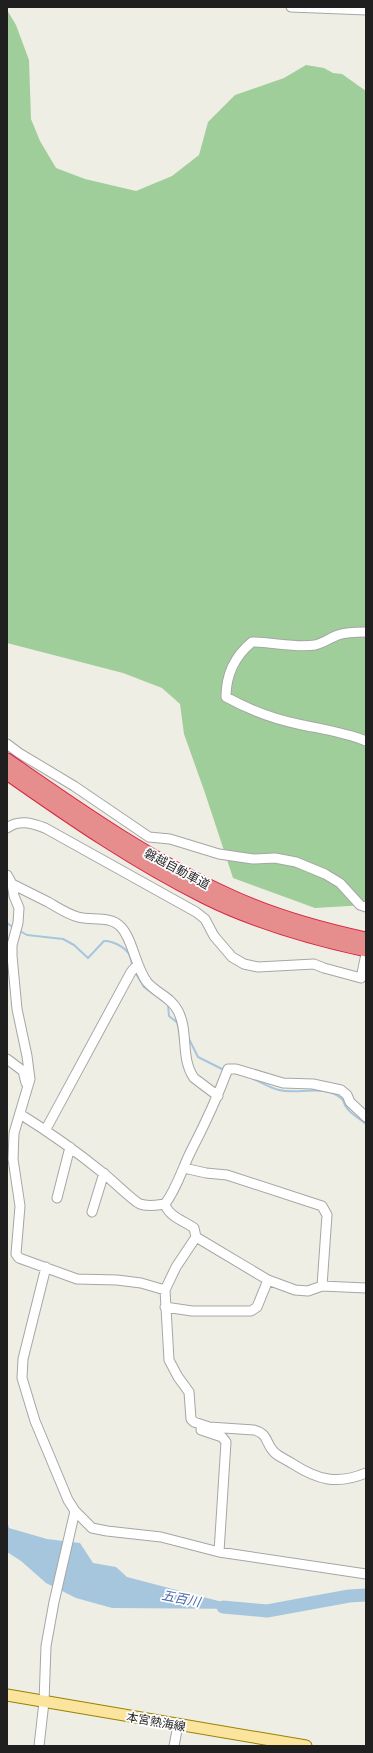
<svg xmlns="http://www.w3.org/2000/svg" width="373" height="1753" font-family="Inter,'Noto Sans JP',sans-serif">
	<rect width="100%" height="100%" fill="#efeee5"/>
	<!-- forest -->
	<path fill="#a0ce9a" d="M7 10 16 25 29 60 31 119 40 141 56 168 85 179 136 191 172 176 199 155 208 122 235 95 284 78 306 65 324 68 333 73 342 74 366 91V905L315 908 233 878 205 793 184 734 180 704 162 688 123 673 7 643Z"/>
	<!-- water -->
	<path fill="#a6c6dd" d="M7 1521 9 1528 47 1539 80 1543 93 1563 116 1567 127 1577 249 1609 112 1608 76 1598 46 1583 21 1561 7 1552Z"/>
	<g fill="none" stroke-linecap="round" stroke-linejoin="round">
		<!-- stream -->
		<path stroke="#a6c6dd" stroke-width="2" d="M7 923 14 928
			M18 930 27 935 63 939 74 945 88 958 104 941C111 940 125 947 129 954 131 958 131 962 133 966
			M135 972 144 987 168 1005 169 1016 179 1024
			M188 1037 198 1057 224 1070
			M253 1079C261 1082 270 1088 279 1090 299 1095 326 1083 343 1100 346 1112 358 1117 366 1124"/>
		<!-- river -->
		<path stroke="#a6c6dd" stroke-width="13" d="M223 1607 267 1611 349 1596 366 1595"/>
		<defs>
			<path id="minor" d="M291 7 366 10
				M366 632C357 632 347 632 338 635 330 638 323 643 315 645 295 648 273 642 252 642 235 656 226 674 226 697 248 709 273 719 298 724 321 729 344 732 366 741
				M7 744 19 753 74 786 149 837 170 839 219 854 253 859 275 858 296 862 325 874 340 883 360 905 366 907
				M7 828C19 819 32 823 45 828L196 912 205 919 214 936 232 957 244 964 258 967 314 964 324 968 361 978 366 954
				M7 875 12 884 14 896 19 908 18 923 12 945V956L17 1009 27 1056 30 1079 14 1133 13 1159 20 1206 16 1254 19 1258 77 1279 117 1280 141 1283 165 1290 176 1267 196 1237 194 1228C184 1221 168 1216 165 1204 157 1205 148 1207 140 1204 134 1202 110 1178 103 1173 76 1151 49 1132 20 1114
				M12 884C24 890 36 896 48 902 57 907 67 914 78 917 91 921 110 915 121 927 133 940 135 966 147 982 156 993 171 997 178 1011 189 1032 180 1058 194 1078L218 1096
				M7 1059 23 1071 26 1083
				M46 1129 131 972 137 965
				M184 1168 206 1173 227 1175 322 1206 327 1215 322 1286
				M57 1198 70 1147
				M165 1204C177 1188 182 1169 191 1151 205 1124 217 1098 228 1069H236L283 1083 313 1084 341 1090 347 1095 350 1102 366 1117
				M92 1212 104 1173
				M196 1237 268 1280 295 1290 308 1291 322 1286 366 1288
				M46 1267 23 1359 22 1378 35 1421 68 1500 75 1511 92 1528 107 1531 161 1537 219 1552 366 1574
				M165 1290 169 1360 178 1377 189 1392 191 1419 194 1422 209 1427 254 1430C269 1434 265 1443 274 1452 279 1457 287 1460 293 1464 318 1480 337 1485 366 1473
				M165 1307 192 1311H251L257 1307 268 1280
				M201 1430 222 1437 226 1442 219 1552
				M39 1746 44 1702 46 1646 54 1602 75 1511
				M174 1746 178 1725"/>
			<path id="major" d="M7 1695 306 1746"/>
			<path id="highway" d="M7 760C79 810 150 860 230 896 273 916 320 929 366 939
				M7 773C71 818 135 862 205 897 255 922 311 938 366 950"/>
		</defs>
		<!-- minor casing -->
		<use href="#minor" stroke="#a6a6a6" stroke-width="11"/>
		<!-- major casing -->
		<use href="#major" stroke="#988201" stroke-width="13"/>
		<!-- highway casing -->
		<use href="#highway" stroke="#da2542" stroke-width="15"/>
		<!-- minor -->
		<use href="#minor" stroke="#fff" stroke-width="9"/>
		<!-- major -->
		<use href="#major" stroke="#fbe49e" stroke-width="11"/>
		<!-- highway -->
		<use href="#highway" stroke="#e68d8d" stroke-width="13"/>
	</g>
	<g text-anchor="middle" stroke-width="3.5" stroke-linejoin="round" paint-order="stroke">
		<!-- street labels -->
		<g font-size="12" fill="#1f1f1f" stroke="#fff">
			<text transform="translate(177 869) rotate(28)" y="4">磐越自動車道</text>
			<text transform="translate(156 1722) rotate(10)" y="4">本宮熱海線</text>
		</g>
		<!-- water labels -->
		<g font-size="13" font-style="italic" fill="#4b6aae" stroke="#fff">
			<text transform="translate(181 1598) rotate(11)" y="5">五百川</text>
		</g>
	</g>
	<!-- border -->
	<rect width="373" height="1753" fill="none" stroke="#1f1f1f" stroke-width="16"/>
</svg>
